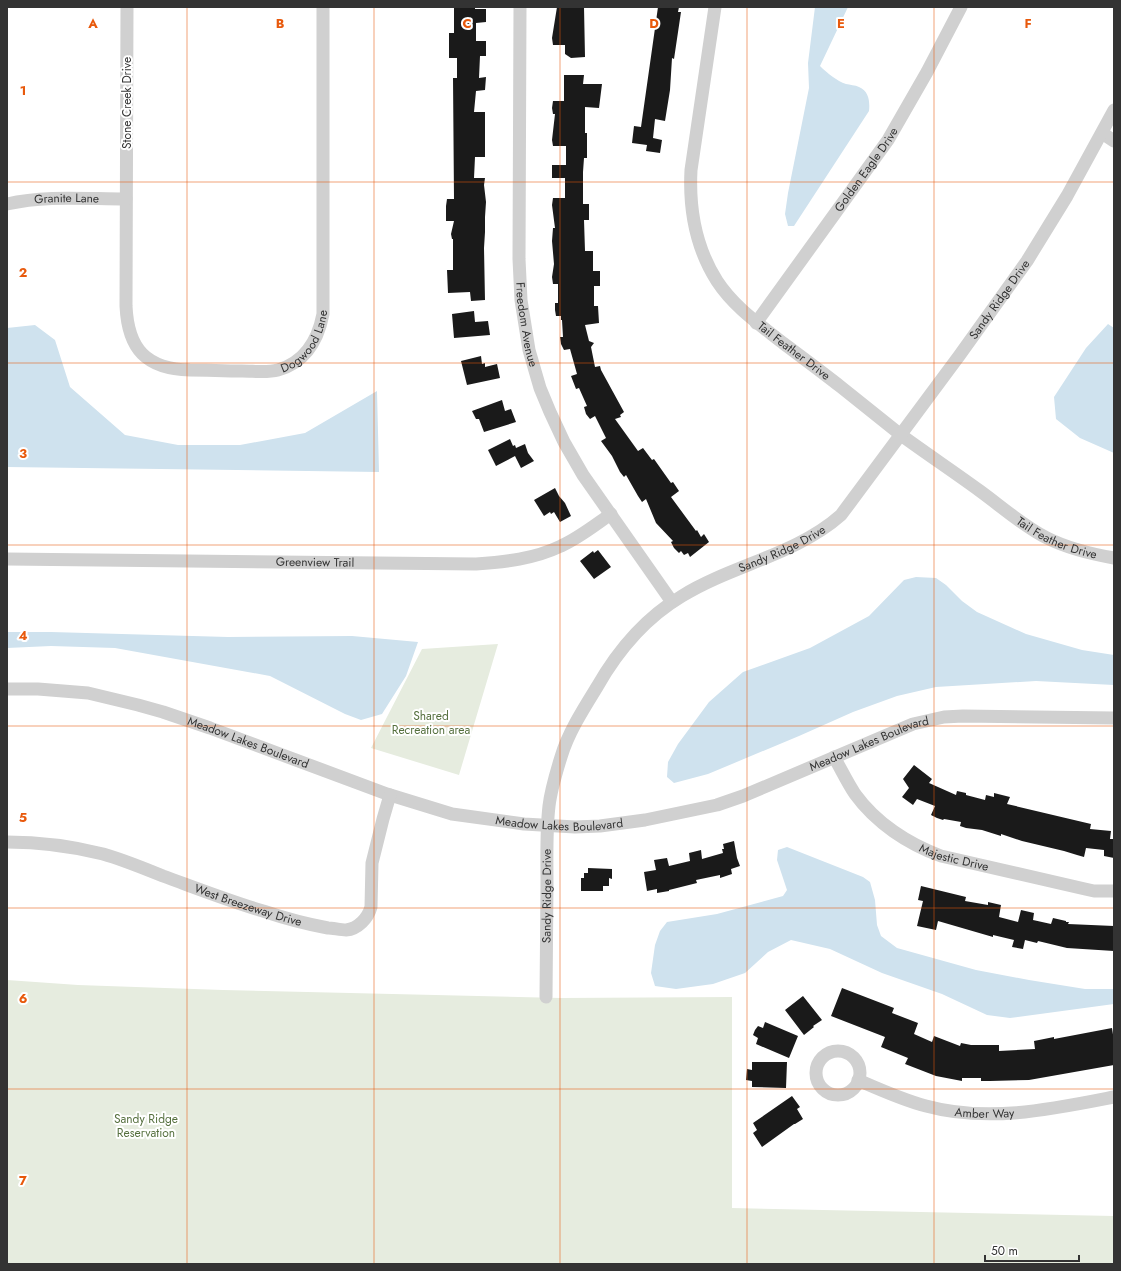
<svg xmlns="http://www.w3.org/2000/svg" width="1121" height="1271" font-family="Jost,sans-serif">
	<rect width="100%" height="100%" fill="#fff"/>
	<!-- green -->
	<path fill="#e6ecdf" d="M498 644 459 775 371 748 422 649Z
		M7 980 78 985 223 990 561 998 732 997V1208L1114 1216V1264H7Z"/>
	<!-- water -->
	<path fill="#cfe2ee" d="M815 7H848L820 66C827 73 837 81 846 84 850 85 855 85 859 87 869 91 870 102 869 111L794 226H788L785 214 788 193 809 88 808 63Z
		M1108 324 1114 328V453L1080 438 1056 419 1054 397 1086 348Z
		M35 325 55 340 70 387 125 435 178 445H240L305 433 377 391 379 472 7 467V328Z
		M916 577 936 578 946 585 962 601 977 612 1026 634 1082 650 1114 655V685L1036 681 936 687 897 696 853 712 799 736 708 774 674 783 667 777 668 762 678 744 709 702 743 672 810 648 869 616 904 580Z
		M7 632H51L228 637 352 636 418 642 406 676 382 714 361 720 345 714 270 676 115 648 51 646 7 648Z
		M787 847 863 877 870 882 875 900 877 925 881 936 897 948 976 970 1029 980 1085 989H1114V1004L1010 1018 987 1015 942 994 882 973 830 949 791 940 768 952 745 973 713 984 676 989 655 986 651 973 655 945 660 931 667 922 717 914 783 896 787 890 777 860 778 850Z"/>
	<!-- building -->
	<path fill="#1a1a1a" d="M454 7H475V9H486V22L476 23V41H486V56H480L479 78 486 77 485 90 476 91 474 112H485V157H475L474 178H485L484 185 486 202 485 217V232L484 248 485 300 471 301 470 292 448 293 447 270H453V239H452L451 234 454 221H446V206L447 199H454L453 78H457V58H449V33H454Z
		M557 7H584L585 57 571 58 565 54V45H553L552 38Z
		M658 7H679L678 12H681L674 59 672 58 670 90 665 121 655 119 653 138 662 140 660 153 646 151 647 145 632 143 634 126 641 127Z
		M564 75H584L583 84H602L599 108 585 107V133H587V158H584L583 172V204H589V220H584L585 251H593V271H600V286H594V306H598L599 323 585 325 589 341 594 343 591 347 595 367 600 366 601 370 624 412 620 415 621 417 615 419 638 451 643 448 652 460 654 459 671 483 673 482 679 491 671 497 696 531 697 530 701 537 704 534 709 542 690 557 688 553 684 555 681 551 679 553 674 548 671 542 673 541 656 523 646 499 642 502 638 496 626 475 624 477 620 472 612 456 601 441 606 438 595 416 590 419 586 414 584 407 587 406 579 388 576 389 571 376 577 374 570 349 564 350 561 344 560 337H563L562 320H561V316H556L555 310V303H558V284H553L552 277 554 264 552 241 553 228H555L552 205 553 198H565V178H552V165H566V146H553L552 140 555 114H553L552 108 553 101H564Z
		M474 311 475 322 488 321 490 335 454 338 452 314Z
		M481 356 482 364 485 363V367L497 364 500 378 467 385 461 361Z
		M502 400 505 411 511 409 516 422 484 432 479 419H476L472 411Z
		M510 439 513 446 515 445 516 448 525 444 528 453 534 461 521 468 515 456 496 466 488 450Z
		M555 488 559 496 565 503 571 516 560 522 554 512 551 514 550 512 544 516 534 500Z
		M598 550 611 567 594 579 580 561 593 551 594 553Z
		M914 765 932 779 929 783 956 795 957 791 966 793V795L985 800 986 795 994 797V793L1010 797 1007 804 1091 824 1090 829 1111 831 1110 839H1114V858L1104 856V850L1086 848 1084 857 1077 855 1064 851 1022 841 1001 834V836L982 830 966 828 960 826 961 822 944 819 943 820 937 818 931 815 935 806 917 799 913 805 902 797 909 788 903 779Z
		M734 841 737 858 740 866 731 869 732 874 720 878V875L696 880 697 883 669 890V891L657 893V889L647 891 644 872 656 870 654 860 667 858 669 866 690 861 689 853 701 850 702 859 723 853 722 849H724L723 844Z
		M588 868 612 869V879L609 878V886H603V891H581V878H584V873H588Z
		M921 886 966 897 965 901 988 905V902L1001 905 999 917 1018 922 1021 910 1034 913 1033 920 1051 924 1053 918 1066 921V922H1069L1068 924 1114 926V951L1067 948 1038 941 1037 943 1025 940 1023 949 1012 947 1014 940 993 935V937L938 921 936 930 917 926 923 901 918 900Z
		M842 988 894 1008 892 1013 918 1023 914 1034 932 1042 934 1036 960 1046 961 1043 971 1045H999V1051L1035 1049 1034 1041 1054 1037V1039L1112 1028 1114 1041V1065L1029 1080 990 1081H981V1078H962V1081L936 1076 905 1064 908 1058 881 1047 885 1037 831 1016Z
		M803 996 822 1020 813 1026 814 1027 804 1035 785 1010Z
		M765 1022 798 1036 789 1058 756 1044 758 1038 753 1035 755 1030 758 1026 763 1028Z
		M752 1062H787L786 1088 752 1087V1081L746 1080 747 1069 752 1070Z
		M792 1096 800 1107 797 1109 803 1119 795 1124H794L762 1147 753 1133 757 1130 753 1123Z"/>
	<g fill="none" stroke-linecap="round" stroke-linejoin="round">
		<!-- minor -->
		<g stroke="#d0d0d0" stroke-width="13">
			<path id="s1" d="M127 7 126 306C128 349 146 369 190 370 207 370 224 371 242 371 254 371 267 373 278 370 306 362 318 340 323 314V7"/>
			<path id="s2" d="M520 7 519 259 521 300 529 350 540 388 550 412 564 442 583 475 672 602"/>
			<path id="s3" d="M715 7 691 170C689 208 696 248 717 281 734 307 759 324 783 343 803 358 822 372 841 387 861 403 881 419 901 435 927 454 954 472 980 491 1002 507 1023 526 1047 538 1069 549 1091 554 1114 558"/>
			<path d="M1102 133 1114 141"/>
			<path id="s4" d="M7 204C46 195 86 199 126 199"/>
			<path id="s5" d="M756 323 888 140 927 72 961 7"/>
			<path id="s6" d="M7 559 476 564C505 562 534 559 561 546 579 538 595 525 611 514"/>
			<path id="s7" d="M7 689H38L88 693 138 705 163 712 210 728 387 794 452 814 524 824 575 827 600 826 645 820 717 805 743 796 913 724 944 717 963 716 1114 718"/>
			<path id="s8" d="M834 757C841 769 847 782 855 794 876 823 908 844 941 856L1085 889 1094 891H1114"/>
			<path id="s9" d="M7 842C40 842 71 846 103 854 124 860 143 868 163 876 196 888 229 901 263 911 284 918 306 924 328 928 333 928 340 930 346 930 358 929 368 918 371 907L372 863 383 819 390 795"/>
			<path id="s10" d="M546 997C546 960 547 922 547 884 547 858 546 832 549 806 551 789 556 773 561 757 568 733 584 708 597 687 618 650 645 618 682 596 732 565 796 555 841 515L959 356 1027 261 1067 196 1114 110"/>
			<circle cx="838" cy="1073" r="22"/>
			<path id="s11" d="M858 1080C881 1090 903 1100 926 1106 988 1123 1053 1109 1114 1097"/>
		</g>
	</g>
	<!-- grid -->
	<path fill="none" stroke="#e8590c" stroke-width="1" stroke-opacity="0.55" d="M187 7V1264M374 7V1264M560 7V1264M747 7V1264M934 7V1264M7 182H1114M7 363H1114M7 545H1114M7 726H1114M7 908H1114M7 1089H1114"/>
	<g text-anchor="middle" stroke-width="4" stroke-linejoin="round" paint-order="stroke">
		<!-- street labels -->
		<g font-size="12" fill="#333" stroke="#fff">
			<text transform="translate(127 103) rotate(-90)" y="4">Stone Creek Drive</text>
			<text dy="4" stroke="none"><textPath href="#s5" startOffset="189">Golden Eagle Drive</textPath></text>
			<text dy="4" stroke="none"><textPath href="#s4" startOffset="60">Granite Lane</textPath></text>
			<text dy="4" stroke="none"><textPath href="#s10" startOffset="893">Sandy Ridge Drive</textPath></text>
			<text dy="4" stroke="none"><textPath href="#s2" startOffset="318">Freedom Avenue</textPath></text>
			<text dy="4" stroke="none"><textPath href="#s1" startOffset="532">Dogwood Lane</textPath></text>
			<text dy="4" stroke="none"><textPath href="#s3" startOffset="385">Tail Feather Drive</textPath></text>
			<text dy="4" stroke="none"><textPath href="#s3" startOffset="709">Tail Feather Drive</textPath></text>
			<text dy="4" stroke="none"><textPath href="#s10" startOffset="557">Sandy Ridge Drive</textPath></text>
			<text dy="4" stroke="none"><textPath href="#s6" startOffset="308">Greenview Trail</textPath></text>
			<text dy="4" stroke="none"><textPath href="#s7" startOffset="249">Meadow Lakes Boulevard</textPath></text>
			<text dy="4" stroke="none"><textPath href="#s7" startOffset="897">Meadow Lakes Boulevard</textPath></text>
			<text dy="4" stroke="none"><textPath href="#s7" startOffset="573">Meadow Lakes Boulevard</textPath></text>
			<text dy="4" stroke="none"><textPath href="#s8" startOffset="163">Majestic Drive</textPath></text>
			<text dy="4" stroke="none"><textPath href="#s10" startOffset="101">Sandy Ridge Drive</textPath></text>
			<text dy="4" stroke="none"><textPath href="#s9" startOffset="251">West Breezeway Drive</textPath></text>
			<text dy="4" stroke="none"><textPath href="#s11" startOffset="132">Amber Way</textPath></text>
		</g>
		<!-- park labels -->
		<g font-size="12" fill="#56703f" stroke="#fff">
			<text x="431" y="720">Shared<tspan x="431" dy="14">Recreation area</tspan></text>
			<text x="146" y="1123">Sandy Ridge<tspan x="146" dy="14">Reservation</tspan></text>
		</g>
	</g>
	<g font-size="13" text-anchor="middle" font-weight="bold" fill="#e8590c" stroke="#fff" stroke-width="4" stroke-linejoin="round" paint-order="stroke">
		<text x="93" y="28">A</text>
		<text x="280" y="28">B</text>
		<text x="467" y="28">C</text>
		<text x="654" y="28">D</text>
		<text x="841" y="28">E</text>
		<text x="1028" y="28">F</text>
		<text x="23" y="95">1</text>
		<text x="23" y="277">2</text>
		<text x="23" y="458">3</text>
		<text x="23" y="640">4</text>
		<text x="23" y="822">5</text>
		<text x="23" y="1003">6</text>
		<text x="23" y="1185">7</text>
	</g>
	<!-- border -->
	<rect width="1121" height="1271" fill="none" stroke="#333333" stroke-width="16"/>
	<!-- scale -->
	<path d="M985 1255v6h94v-6" fill="none" stroke="#333333" stroke-width="2"/>
	<text x="991" y="1255" font-size="12" fill="#333333" stroke="#ffffff" stroke-width="3" paint-order="stroke">50 m</text>
</svg>
